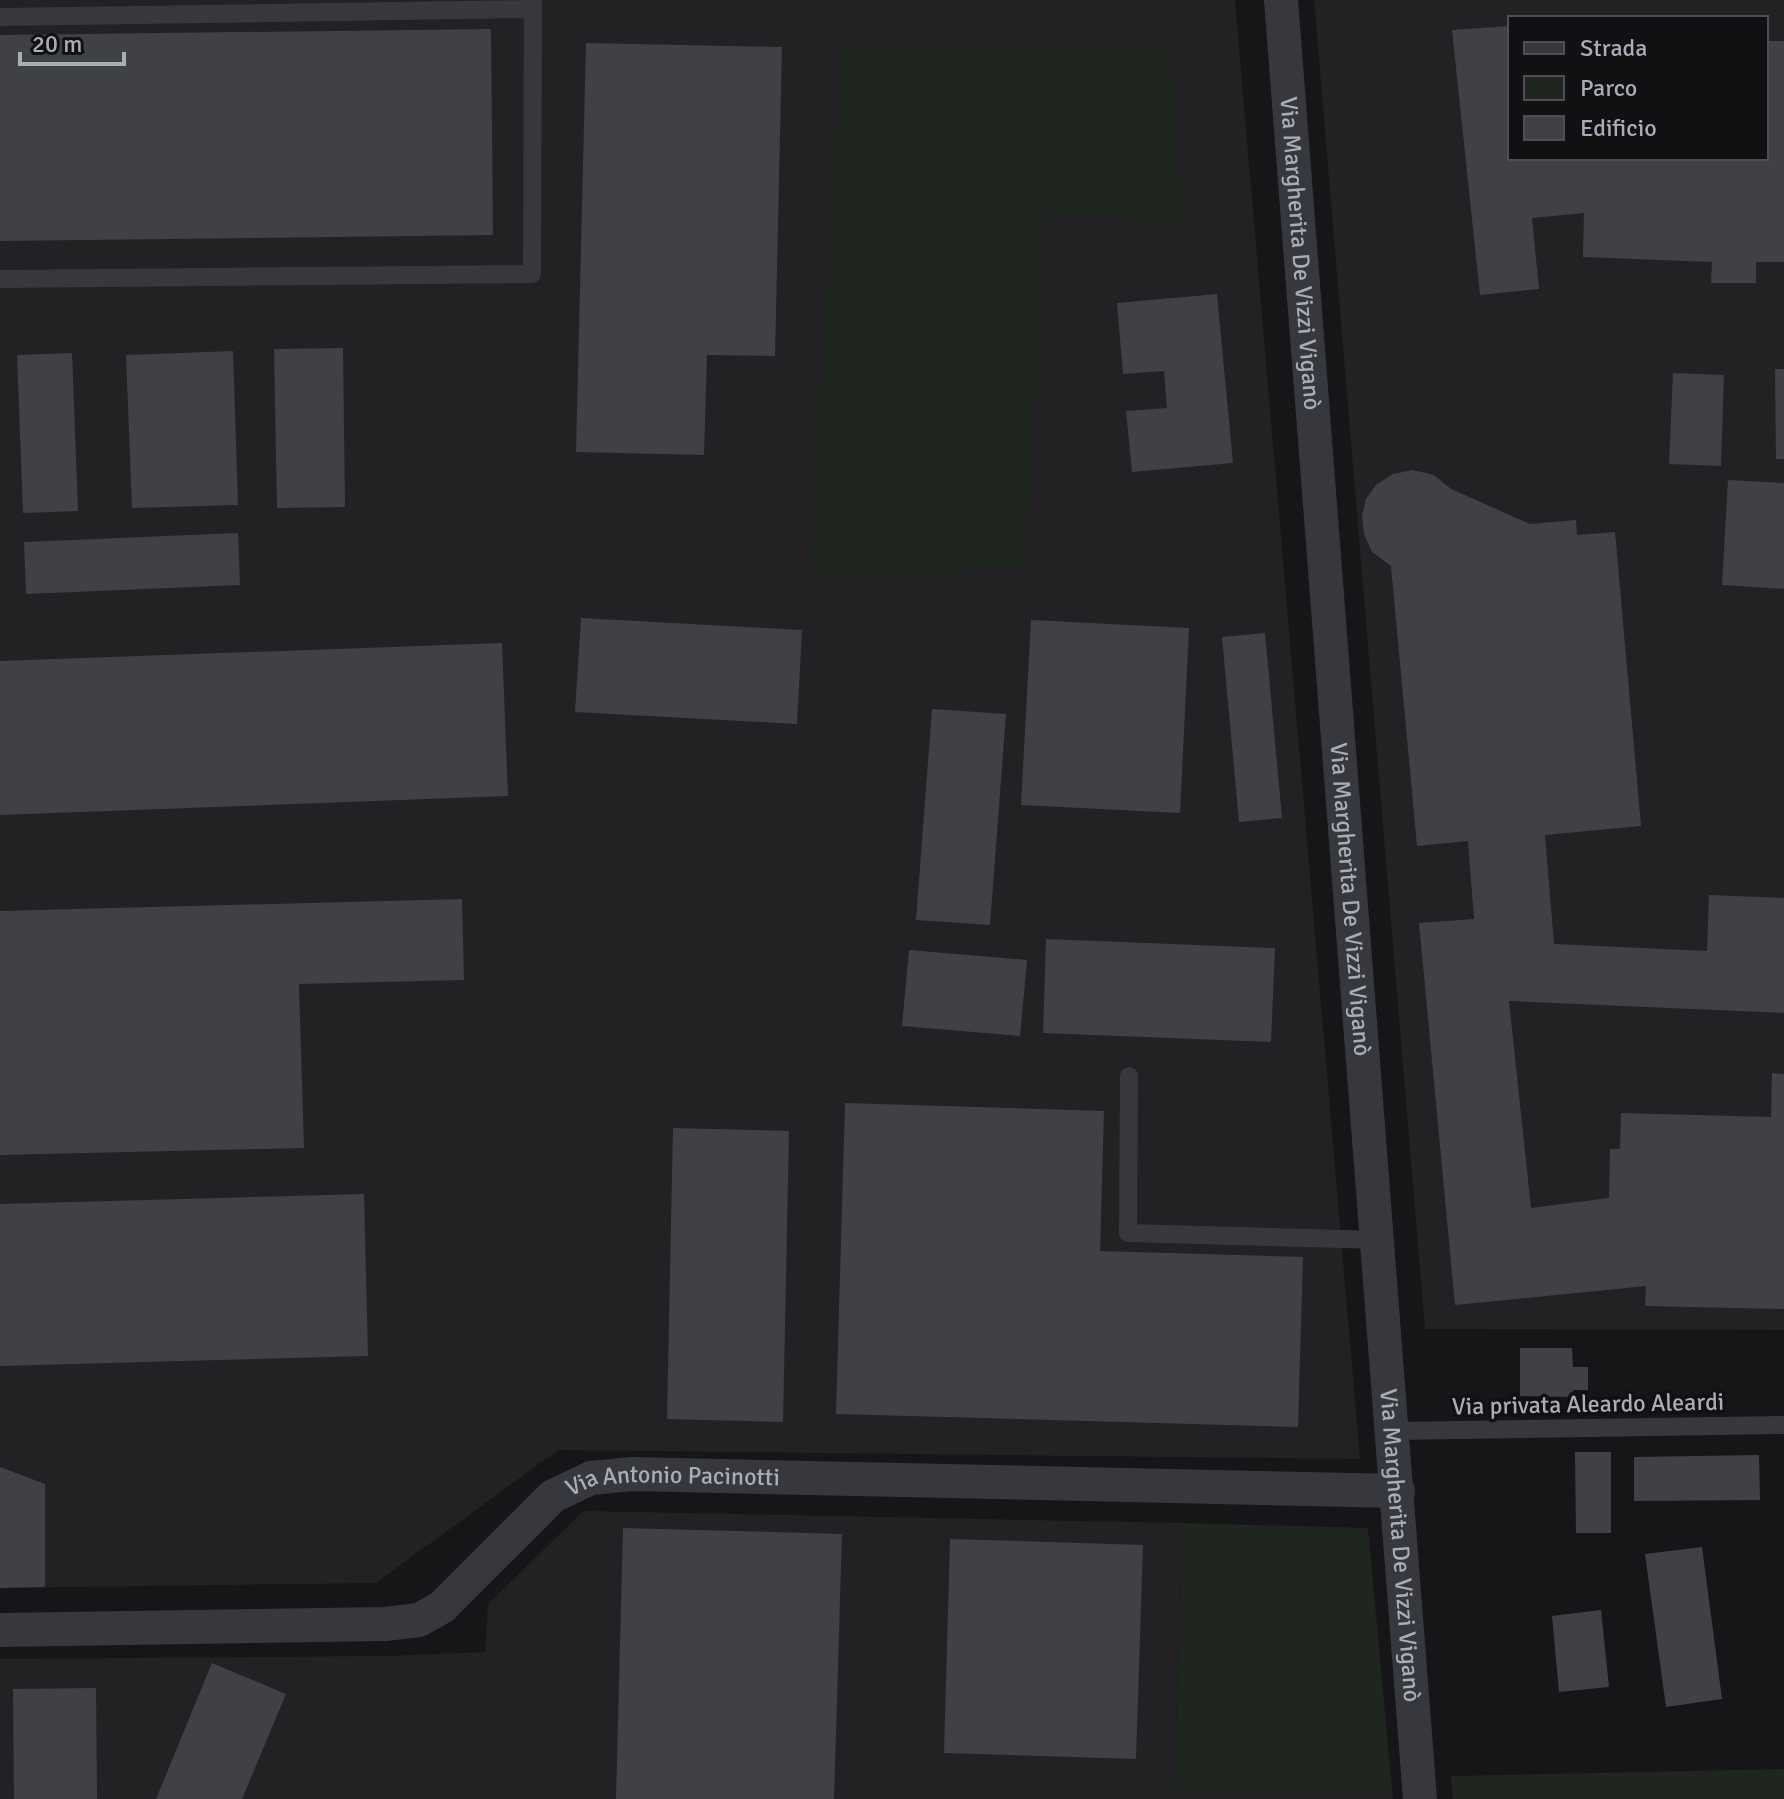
<svg xmlns="http://www.w3.org/2000/svg" width="1784" height="1799" font-family="Signika,sans-serif">
	<rect width="100%" height="100%" fill="#161618"/>
	<!-- built -->
	<path fill="#222225" fill-rule="evenodd" d="M0 0H1235L1360 1459 558 1450 376 1583 0 1588Z
		M1314 0H1784V1330L1425 1329ZM1510 18H1766V158H1510Z
		M583 1511 1183 1523 1174 1787 1392 1789 1393 1799H0V1659L387 1656 485 1652 488 1604Z"/>
	<!-- green -->
	<path fill="#1e261f" d="M841 50 1171 51 1181 223 1045 214 1025 569 809 574Z
		M1183 1523 1368 1528 1392 1789 1174 1787Z
		M1784 1769V1799H1453L1451 1776Z"/>
	<!-- building -->
	<path fill="#404145" d="M1510 26V158H1766V41H1784V262H1756V283H1711L1712 262 1583 257 1584 213 1532 218 1539 289 1480 295 1452 30Z
		M491 29 493 235 0 241V35Z
		M586 43 782 47 775 356 707 355 704 455 576 452Z
		M1217 294 1233 463 1132 472 1126 411 1167 408 1164 371 1123 374 1117 303Z
		M343 348 345 507 277 508 274 349Z
		M233 351 238 505 132 508 126 355Z
		M72 353 78 511 23 513 17 355Z
		M1775 369H1784V459H1776Z
		M1673 373 1724 375 1721 466 1669 464Z
		M1413 470 1434 475 1451 489 1530 524 1576 520 1577 535 1615 532 1641 826 1545 835 1554 944 1707 951 1709 895 1784 898V1013L1509 1001 1531 1208 1609 1198 1610 1149H1620L1621 1113 1771 1117 1772 1073 1784 1074V1309L1645 1306 1646 1286 1455 1305 1419 923 1474 919 1468 841 1417 846 1391 566 1372 552 1364 534 1362 516 1366 499 1376 485 1393 474Z
		M1728 480 1784 483V589L1722 585Z
		M238 533 240 585 26 594 24 542Z
		M581 618 802 630 797 724 575 712Z
		M1031 620 1189 628 1180 813 1021 805Z
		M1265 633 1282 818 1239 822 1222 637Z
		M502 643 508 796 0 815V661Z
		M932 709 1006 714 990 925 916 920Z
		M462 899 464 980 299 984 304 1148 0 1155V911Z
		M1046 939 1275 948 1271 1042 1043 1033Z
		M909 950 1027 960 1020 1036 902 1026Z
		M845 1103 1104 1111 1100 1251 1303 1257 1298 1427 836 1414Z
		M673 1128 789 1131 783 1422 667 1419Z
		M364 1194 368 1356 0 1366V1204Z
		M1520 1348H1572L1573 1367H1588V1390H1573L1572 1397 1520 1396Z
		M1575 1452H1611V1533H1576Z
		M1759 1455 1760 1500 1634 1501V1457Z
		M0 1467 45 1484V1587L0 1588Z
		M623 1528 842 1534 834 1799H616Z
		M950 1539 1143 1545 1136 1759 944 1753Z
		M1702 1547 1722 1699 1666 1707 1645 1554Z
		M1601 1610 1609 1687 1559 1692 1552 1616Z
		M212 1663 286 1694 242 1799H156Z
		M96 1688 97 1799H14L13 1689Z"/>
	<g fill="none" stroke-linecap="round" stroke-linejoin="round">
		<!-- service -->
		<path stroke="#37383d" stroke-width="18" d="M0 17 533 9
			M0 279 532 274 533 0
			M1129 1076 1128 1233 1379 1240
			M1394 1431 1784 1425"/>
		<!-- minor -->
		<g stroke="#37383d" stroke-width="34">
			<path id="s1" d="M1281 0 1420 1799"/>
			<path id="s2" d="M0 1630 385 1624 419 1620 442 1607 553 1496 591 1478 632 1474 1398 1491"/>
		</g>
	</g>
	<g text-anchor="middle" stroke-width="7" stroke-linejoin="round" paint-order="stroke">
		<!-- street labels -->
		<g font-size="24" fill="#a8adb8" stroke="#111113">
			<text dy="8" stroke="none"><textPath href="#s1" startOffset="254">Via Margherita De Vizzi Viganò</textPath></text>
			<text dy="8" stroke="none"><textPath href="#s1" startOffset="902">Via Margherita De Vizzi Viganò</textPath></text>
			<text transform="translate(1588 1404) rotate(-1)" y="8">Via privata Aleardo Aleardi</text>
			<text dy="8" stroke="none"><textPath href="#s2" startOffset="726">Via Antonio Pacinotti</textPath></text>
			<text dy="8" stroke="none"><textPath href="#s1" startOffset="1550">Via Margherita De Vizzi Viganò</textPath></text>
		</g>
	</g>
	<!-- legend -->
	<rect x="1508" y="16" width="260" height="144" fill="#111113" stroke="#4d4f55" stroke-width="2"/>
	<rect x="1524" y="42" width="40" height="12" fill="#37383d" stroke="#4d4f55" stroke-width="2"/>
	<text x="1580" y="56" font-size="24" fill="#a8adb8">Strada</text>
	<rect x="1524" y="76" width="40" height="24" fill="#1e261f" stroke="#4d4f55" stroke-width="2"/>
	<text x="1580" y="96" font-size="24" fill="#a8adb8">Parco</text>
	<rect x="1524" y="116" width="40" height="24" fill="#404145" stroke="#4d4f55" stroke-width="2"/>
	<text x="1580" y="136" font-size="24" fill="#a8adb8">Edificio</text>
	<!-- scale -->
	<path d="M20 52v12h104v-12" fill="none" stroke="#a8adb8" stroke-width="4"/>
	<text x="32" y="52" font-size="24" fill="#a8adb8" stroke="#111113" stroke-width="6" paint-order="stroke">20 m</text>
</svg>
